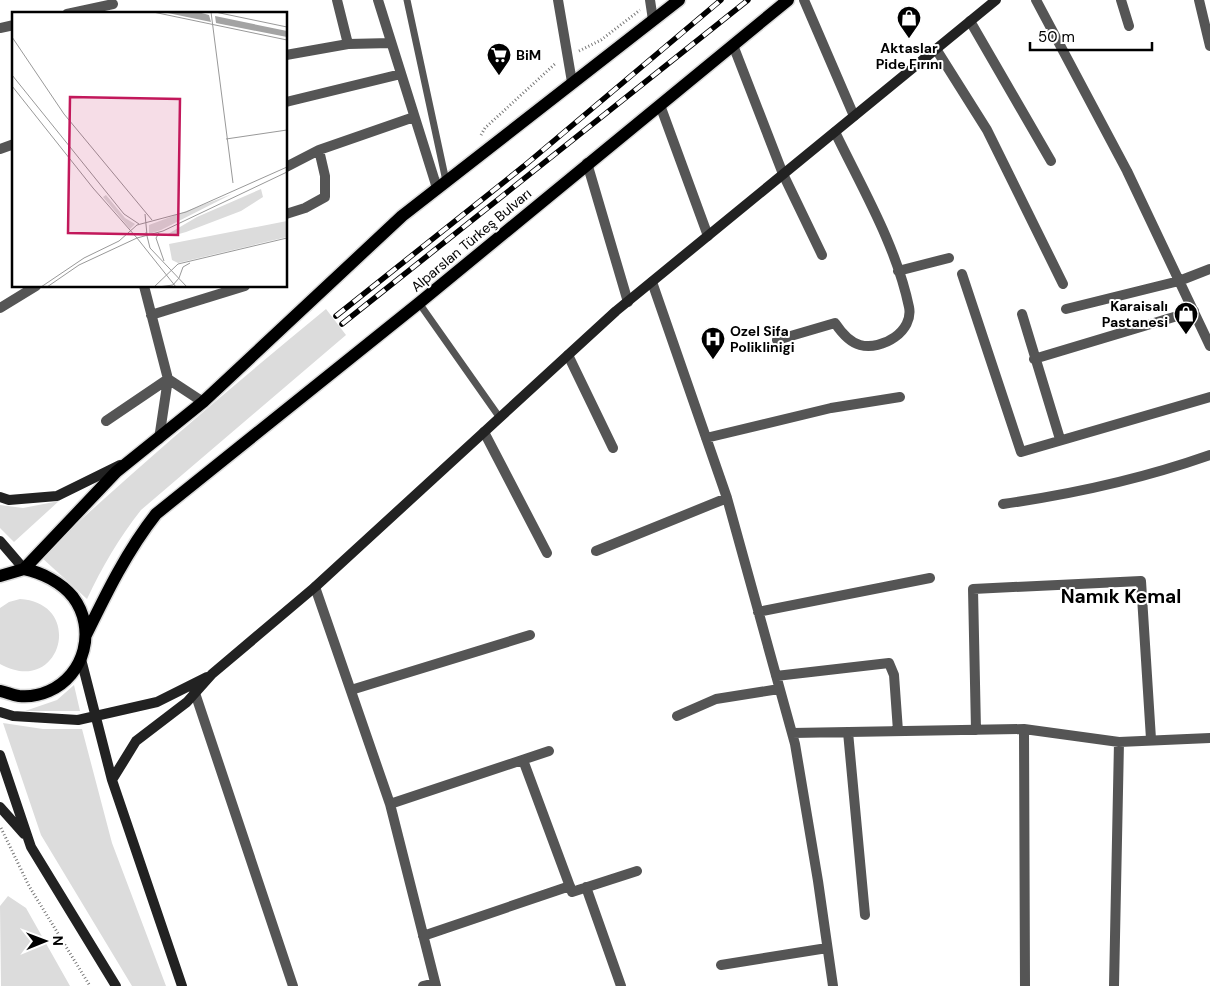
<svg xmlns="http://www.w3.org/2000/svg" width="1210" height="986" font-family="'DM Sans',sans-serif">
	<rect width="100%" height="100%" fill="#fff"/>
	<!-- green -->
	<path fill="#dcdcdc" d="M326 309 346 335 141 510C119 538 102 567 87 599L41 557C133 470 229 389 326 309Z
		M59 501 14 542 0 528V505L23 508Z
		M20 599C86 603 61 698 0 664V608L9 602Z
		M74 685 80 711H25L57 700Z
		M3 723 43 729H82L112 843 166 986H132L41 835Z
		M8 896 26 908 70 986H1L0 906Z"/>
	<g fill="none" stroke-linecap="round" stroke-linejoin="round">
		<defs>
			<path id="primary" d="M24 569 116 472 203 402 402 216 679 0
				M0 576 24 569C41 572 62 583 73 597 97 629 85 675 49 691 40 695 29 697 19 696 12 695 6 692 0 691
				M86 635C107 592 127 551 156 514L419 303 788 0"/>
		</defs>
		<!-- primary casing -->
		<use href="#primary" stroke="#dbdbdb" stroke-width="15"/>
		<!-- path -->
		<path stroke="#777" stroke-width="3" stroke-dasharray="1 2.5" stroke-linecap="butt" d="M579 51 601 40 640 10
			M481 135 485 128 556 63
			M1 828 29 886 90 986"/>
		<!-- lane -->
		<path stroke="#555" stroke-width="7" d="M407 0 446 181
			M419 303 500 418"/>
		<!-- street -->
		<path stroke="#555" stroke-width="10" d="M337 0 348 44
			M378 0 437 188
			M558 0 572 82
			M650 0 653 20
			M804 0 854 116
			M1036 0 1127 171 1210 346
			M1121 0 1129 26
			M1199 0 1210 46
			M67 14 113 4
			M970 21 1051 161
			M0 28 14 25
			M733 45 783 174 822 255
			M936 49 987 130 1063 284
			M286 55 348 44 391 43
			M286 102 401 74
			M660 105 708 236
			M0 149 14 144
			M587 163 628 302
			M286 167 319 150 414 117
			M286 214 305 208 325 197V176L319 150
			M898 271 949 258
			M962 274 1021 452 1210 397
			M652 282 727 498 795 744 818 881 833 986
			M144 286 168 379 203 402
			M0 308 36 286
			M1066 309 1179 281 1210 269
			M1022 314 1060 439
			M151 315 245 286
			M777 340 835 323C841 332 849 342 860 345 882 351 914 331 909 307 896 245 862 188 835 132
			M568 355 613 448
			M1034 359 1194 311
			M106 421 168 379
			M484 432 547 553
			M706 438 831 408 900 397
			M159 439 168 379
			M1003 504C1074 494 1142 479 1210 455
			M596 551 727 498
			M315 587 390 804 436 986
			M758 612 930 578
			M776 676 889 663 894 675 898 731
			M193 687 293 986
			M351 690 530 635
			M677 716 716 699 779 689
			M1024 729 1025 986
			M976 730 973 589 1141 581 1151 739
			M848 732 865 915
			M792 733 1024 729 1119 742 1210 738
			M523 760 572 892 637 871
			M390 804 549 751
			M586 887 621 986
			M423 936 570 886
			M721 965 827 948
			M423 986 435 983
			M1114 986 1119 742"/>
		<!-- secondary -->
		<path stroke="#222" stroke-width="10" d="M0 497 9 500 57 496 120 465
			M0 541 24 569
			M81 659 112 780 182 986
			M0 712 13 716 78 720 157 702 207 677
			M0 755 31 847 116 986
			M112 780 136 741 187 702 212 674 315 587 616 311 996 0
			M0 807 24 834"/>
		<!-- primary -->
		<use href="#primary" stroke="#000" stroke-width="12"/>
		<defs>
			<path id="rail" d="M336 316 524 166 721 0
				M342 324 748 0"/>
		</defs>
		<!-- rail casing -->
		<use href="#rail" stroke="#000" stroke-width="5.5"/>
		<!-- rail -->
		<use href="#rail" stroke="#fff" stroke-width="4" stroke-dasharray="11" stroke-linecap="butt"/>
	</g>
	<!-- icons -->
	<defs>
		<symbol id="shop-pin" viewBox="-11 -11 22 30"><path d="M0 17L-7.5 6A9.5 9.5 0 1 1 7.5 6Z" fill="#000" stroke="#fff"/><path d="M-5-2.5h2.3a2.7 3.5 0 0 1 5.4 0H5L5.5 6h-11ZM-1.5-2.5h3a1.5 2.3 0 0 0-3 0Z" fill="#fff"/></symbol>
		<symbol id="supermarket-pin" viewBox="-11 -11 22 30"><path d="M0 17L-7.5 6A9.5 9.5 0 1 1 7.5 6Z" fill="#000" stroke="#fff"/><path d="M-6-5.5h2.5l.6 2H6L4.5 2H-2.5L-4.4-4H-6ZM-1.5 3.2a1.3 1.3 0 1 0 .1 0ZM3 3.2a1.3 1.3 0 1 0 .1 0Z" fill="#fff"/></symbol>
		<symbol id="hospital-pin" viewBox="-11 -11 22 30"><path d="M0 17L-7.5 6A9.5 9.5 0 1 1 7.5 6Z" fill="#000" stroke="#fff"/><path d="M-5-5h3v3.5h4V-5h3V5h-3V1.5h-4V5h-3Z" fill="#fff"/></symbol>
	</defs>
	<g fill-rule="evenodd">
		<use href="#shop-pin" x="895" y="4" width="28" height="38"/>
		<use href="#supermarket-pin" x="485" y="41" width="28" height="38"/>
		<use href="#shop-pin" x="1172" y="300" width="28" height="38"/>
		<use href="#hospital-pin" x="699" y="325" width="28" height="38"/>
	</g>
	<g text-anchor="middle" stroke-width="4" stroke-linejoin="round" paint-order="stroke">
		<!-- poi labels -->
		<g font-size="14" font-weight="bold" fill="#000" stroke="#fff" text-anchor="start">
			<text x="909" y="53" text-anchor="middle">Aktaslar<tspan x="909" dy="16">Pide Fırını</tspan></text>
			<text x="516" y="60">BiM</text>
			<text x="1168" y="311" text-anchor="end">Karaisalı<tspan x="1168" dy="16">Pastanesi</tspan></text>
			<text x="730" y="336">Ozel Sifa<tspan x="730" dy="16">Poliklinigi</tspan></text>
		</g>
		<!-- street labels -->
		<g font-size="14" fill="#000" stroke="#fff">
			<text transform="translate(471 240) rotate(-40)" y="5">Alparslan Türkeş Bulvarı</text>
		</g>
		<!-- district labels -->
		<g font-size="19" font-weight="bold" fill="#000" stroke="#fff">
			<text x="1121" y="603">Namık Kemal</text>
		</g>
	</g>
	<!-- overview -->
	<g transform="translate(12 12)">
		<rect width="275" height="275" fill="#fff"/>
		<path d="M249 177 251 185 229 199 174 220 160 224 156 222 185 205ZM220 182 149 218 137 222V213ZM94 183 113 206 123 212 118 217 91 185ZM275 209V225L166 251 160 248 157 232Z" fill="#dcdcdc"/>
		<path d="M151 0H186L197 3 199 10ZM203 4 275 19V25L204 11Z" fill="#a3a3a3"/>
		<path fill="none" stroke="#999" stroke-width="1" d="M141 0 275 28M199 0 221 171M203 0 275 15M0 25 52 102 140 208M0 63 112 202 127 212M0 74 81 176 125 226 151 219 275 160M214 127 275 118M133 202 135 223M134 220 138 236 175 275M147 221 144 226 152 249M167 266 171 255 178 251M29 275 72 246 107 229 125 213 174 200 275 155M35 275 67 253 125 226 164 275M142 275 166 252 275 226M146 275 161 273 167 266"/>
		<path fill="#c2185b" fill-opacity="0.15" stroke="#c2185b" stroke-width="2.5" d="M58 85 168 87 166 223 56 221Z"/>
		<rect width="275" height="275" fill="none" stroke="#000" stroke-width="2.5"/>
	</g>
	<!-- north arrow -->
	<g transform="translate(45 941) rotate(89)" stroke="#ffffff" stroke-width="4" paint-order="stroke">
	<path d="M0-4L9 19L0 12L-9 19Z" fill="#000000"/>
	<text y="-8" font-size="14" font-weight="bold" text-anchor="middle" fill="#000000">N</text>
	</g>
	<!-- scale -->
	<path d="M1030 42v8h122v-8" fill="none" stroke="#000000" stroke-width="2.5"/>
	<text x="1038" y="42" font-size="15" fill="#000000" stroke="#ffffff" stroke-width="4" paint-order="stroke">50 m</text>
</svg>
